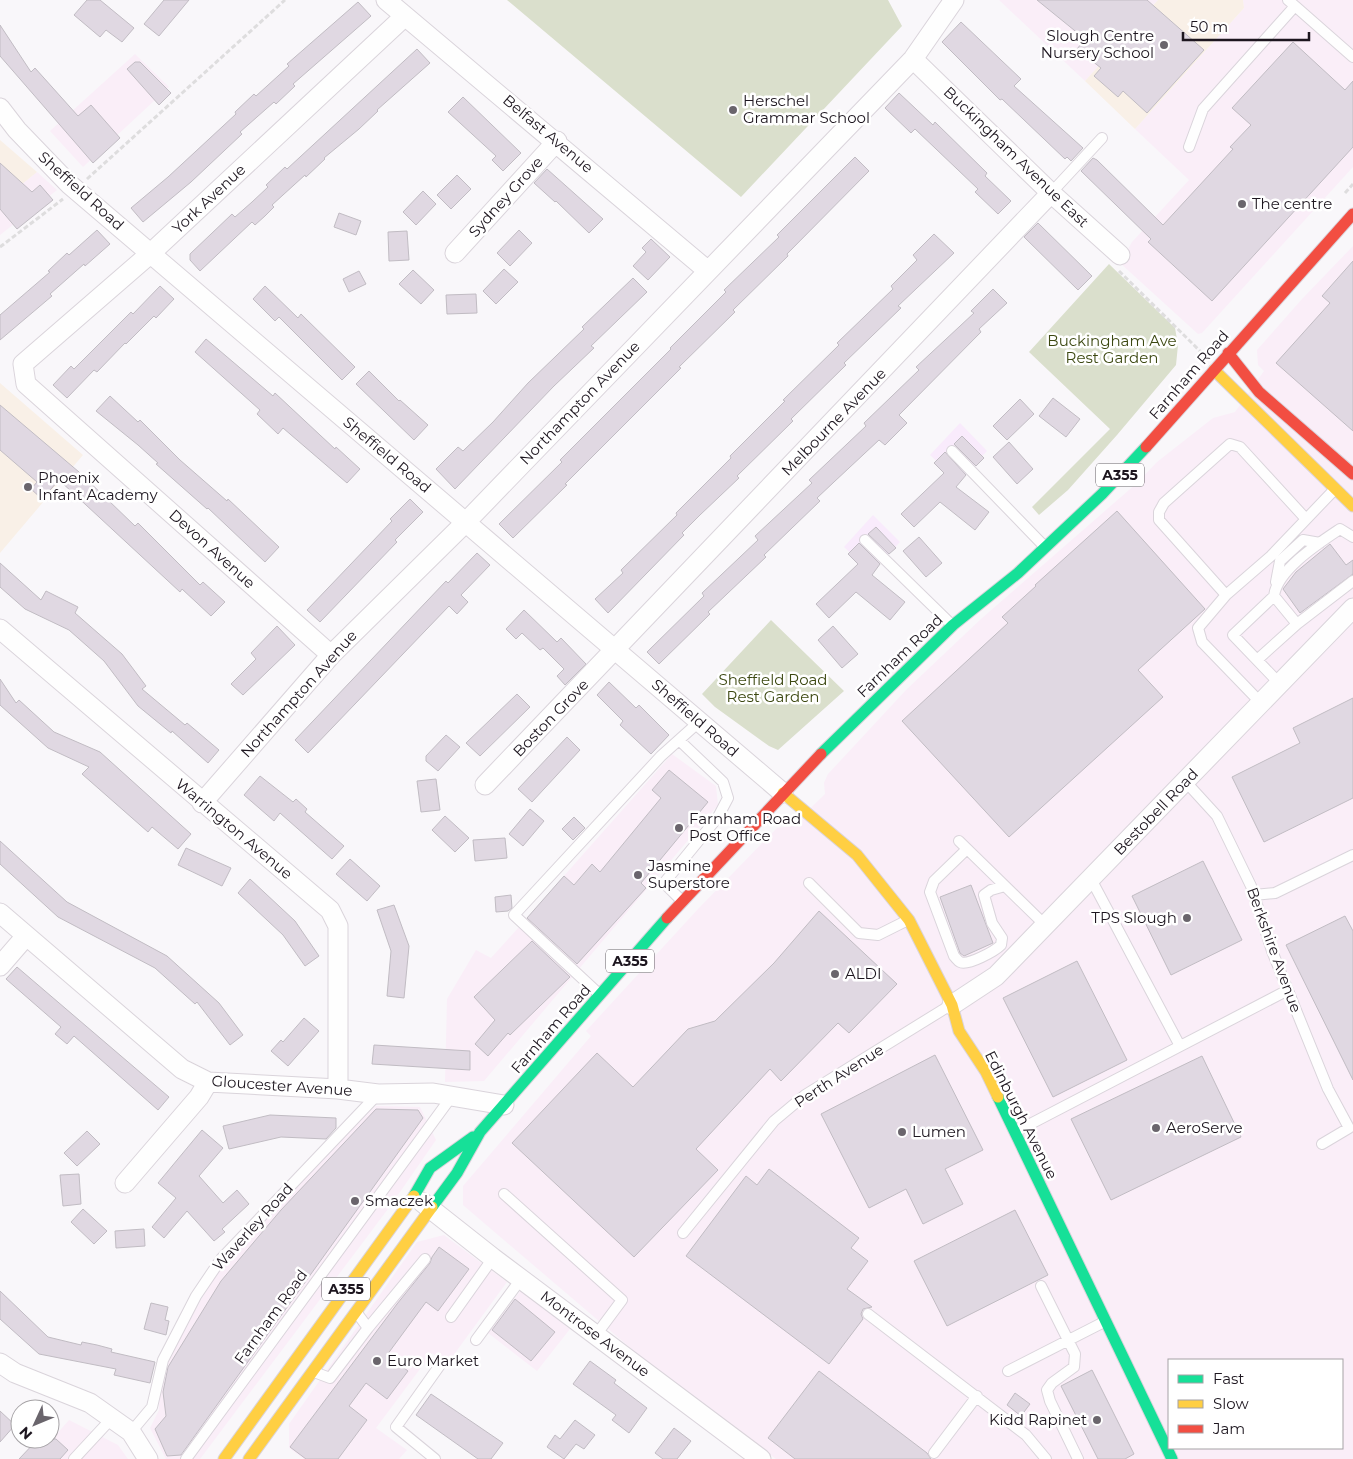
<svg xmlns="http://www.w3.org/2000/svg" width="1353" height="1459" font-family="Montserrat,sans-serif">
	<rect width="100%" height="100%" fill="#f9f7fa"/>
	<!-- commercial -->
	<path fill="#faeef8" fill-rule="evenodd" d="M999 0H1158L1085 81Z
		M1243 0H1353V167L1202 333 1198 334 1120 263 1132 242 1189 180 1135 129 1244 8Z
		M135 54 169 87 83 167 50 131Z
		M37 172 57 190 0 235V202Z
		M1353 246V1459H776L634 1351 463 1205V1186L591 1036 586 1031 698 909 777 828 792 826 825 794 824 783 828 774 906 690 981 619 1137 483 1157 462 1213 418 1235 412 1264 371 1258 365 1257 350 1302 299ZM1169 1360H1342V1448H1169Z
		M672 754 716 786 718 805 578 970 524 921Z
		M519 927 573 976 484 1081 445 1082 447 999 476 950 491 958Z
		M376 1106 420 1107 436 1140 391 1205 200 1459H166L150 1428 159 1410 158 1385 168 1358 215 1275 275 1205Z
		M444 1235 507 1282 447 1364 432 1353 376 1428 407 1450 399 1459H304L289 1448V1424L417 1242Z
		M521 1290 570 1329 537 1371 488 1333Z
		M69 1420 118 1445 128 1459H35Z"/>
	<!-- built -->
	<path fill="#f9ebfc" d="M960 423 987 451 958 481 930 455Z
		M873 515 900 542 871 572 844 547Z"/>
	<!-- education -->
	<path fill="#f9f0e7" d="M1158 0H1243L1244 8 1135 129 1085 81Z
		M0 140 37 172 0 202Z
		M0 383 83 455 0 553Z"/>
	<!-- green -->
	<path fill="#dadfcc" d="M507 0H888L902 26 741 197Z
		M1109 264 1175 328 1178 345 1176 365 1117 435 1068 490 1039 515 1032 507 1110 429 1029 352Z
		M771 620 844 691 778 750 769 746 715 707 702 694Z"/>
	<!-- building -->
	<path fill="#e0d8e2" stroke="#c1bcc3" d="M87 0H100L134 28 122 42 106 30 100 37 74 15Z
		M164 0H189L159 36 144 24Z
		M1037 0H1147L1204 50 1147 113 1123 91 1118 97 1094 76 1101 68 1077 49 1085 39Z
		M358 2 371 16 293 84 295 86 276 104 274 102 240 132 242 134 191 182 143 222 131 208 168 177 236 114 235 112 254 94 256 96 289 66 287 64Z
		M961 22 1021 79 1014 86 1083 148 1071 161 1067 157 1065 159 1002 99 1000 100 942 42Z
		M0 25 31 72 35 68 78 116 91 105 120 138 93 163 0 56Z
		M1293 42 1345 90 1353 81V147L1212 301 1148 242 1151 239 1081 171 1093 158 1097 160 1163 225 1233 149 1230 147 1251 125 1232 108Z
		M417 49 430 63 377 110 378 111 359 129 324 158 325 159 306 177 305 175 272 205 274 207 265 216 255 225 252 222 200 271 190 260V254L232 214 235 217 252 202 268 187 266 185 285 167 287 169Z
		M135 62H140L171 93 159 105 127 69Z
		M899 93 933 125 935 122 987 173 985 176 1011 201 998 214 975 192 978 189 915 129 911 133 885 108Z
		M463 97 521 153 503 171 492 160 496 156 448 112Z
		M855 157 869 171 787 254 788 256 733 310 735 312 679 367 681 368 565 484 567 485 513 538 499 524 562 462 560 460 671 349 670 348 726 292 724 290 779 237 777 235Z
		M0 163 32 192 40 185 53 200 17 229 0 209Z
		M547 169 603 219 589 233 556 201 555 202 534 183Z
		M457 175 471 189 451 209 437 195Z
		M423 191 436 204 416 225 403 212Z
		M339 213 361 221 356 235 334 227Z
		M1038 223 1092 276 1078 290 1024 237Z
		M97 230 110 244 85 266 84 264 50 294 52 296 0 340V315L50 272 48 271 67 253 69 255Z
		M519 230 532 243 510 266 497 253Z
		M407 231 409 260 389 261 388 232Z
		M934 234 954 253 898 306 901 308 844 363 846 365 791 419 793 421 737 476 739 478 700 515 682 533 684 535 608 613 595 599 623 573 621 570 677 515 676 513 731 458 730 456 785 401 783 400 839 345 837 343 893 289 891 286 917 260 913 255Z
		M651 239 670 257 648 280 633 266 646 252 642 248Z
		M1353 261V431L1276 363 1330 303 1322 296Z
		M504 269 518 282 496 304 483 291Z
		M413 270 434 290 421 304 399 284Z
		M359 271 366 284 349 292 343 279Z
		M633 278 647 292 591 346 594 348 554 386 455 489 436 469 458 447 463 451 493 422 528 383 584 329 582 327Z
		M160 286 174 299 156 318 154 316 126 344 125 343 97 372 94 370 67 398 53 385 71 366 74 369 131 312 133 314Z
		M265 286 298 318 301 314 355 367 342 380 279 317 275 321 253 299Z
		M993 289 1007 303 979 329 981 332 899 415 907 423 885 445 879 440 834 482 817 498 820 501 764 555 766 557 708 612 710 614 659 664 647 652 704 596 702 593 758 540 755 536 812 483 809 480 866 426 864 423 919 370 916 367 974 313 971 311Z
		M476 294 477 313 447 314 446 295Z
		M206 339 273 396 275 393 335 449 336 447 360 469 347 483 283 428 278 434 257 414 260 410 195 352Z
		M369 371 399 401 400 400 428 425 414 440 356 384Z
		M110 396 138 422 140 420 180 460 227 501 228 499 279 547 265 562 208 508 207 509 156 464 158 463 138 445 96 411Z
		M1053 398 1080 419 1066 437 1039 416Z
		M1020 399 1034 414 1007 440 993 426Z
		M0 405 79 472 135 526 138 523 200 585 203 582 225 602 211 616 182 589 180 592 59 480 42 499 31 489 37 482 0 450Z
		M962 436 984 458 976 466 954 444Z
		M1009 442 1033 469 1017 484 993 457Z
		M945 452 966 475 956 487 989 512 975 530 940 502 914 527 901 514 944 473 934 463Z
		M410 499 423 512 395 540 397 542 320 622 307 610 392 521 390 519Z
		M1117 511 1205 609 1138 670 1163 697 1009 837 902 721 1008 623 1002 617 1036 586 1035 585Z
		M876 527 896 548 889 554 868 534Z
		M919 537 942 563 926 577 903 551Z
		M859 543 880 564 872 575 905 602 890 620 856 592 829 618 816 604 858 564 848 554Z
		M1330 544 1346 565 1353 560V574L1300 613 1283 589 1296 572Z
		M477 553 490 565 461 595 468 602 457 614 449 606 308 753 295 740 446 581 448 583Z
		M0 563 41 600 46 591 78 607 75 613 122 654 146 686 142 689 185 725 187 723 219 750 208 763 172 731 171 733 138 706 104 661 69 630 25 609 0 587Z
		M524 610 557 642 561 638 586 664 565 685 557 676 564 669 543 648 540 650 522 633 516 639 506 629Z
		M277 626 295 645 243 695 231 684 256 659 251 653Z
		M833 626 858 654 842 668 818 640Z
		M0 679 16 703 19 700 54 732 100 752 191 834 178 849 152 827 148 832 82 774 89 767 48 748 0 705Z
		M609 682 636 708 639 705 669 735 651 754 620 725 623 721 597 695Z
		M517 694 530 707 480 756 466 743Z
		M1353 698V798L1264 842 1232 777 1300 743 1293 728Z
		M446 735 460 747 438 771 426 761V756Z
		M567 737 580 750 532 802 518 789Z
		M669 770 708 802 641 883 646 888 577 964 527 918 564 876 574 885 592 864 600 872 661 798 652 790Z
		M260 776 293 802 296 799 307 809 305 812 344 846 332 859 280 813 274 821 244 795Z
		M436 779 440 810 421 812 417 781Z
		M530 809 544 821 523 846 509 834Z
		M445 816 469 838 455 852 432 830Z
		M574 817 585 828 573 840 562 829Z
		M505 838 507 858 475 861 473 840Z
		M0 841 67 902 167 956 219 1003 243 1035 230 1045 197 1002 195 1004 155 968 58 917 0 864Z
		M186 848 231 868 222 886 178 865Z
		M350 859 380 886 367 901 336 874Z
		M1203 861 1242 940 1171 975 1132 896Z
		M250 879 295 921 319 956 305 966 283 935 238 893Z
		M971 885 993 943 964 956 960 953 940 897Z
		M511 895 512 908 508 911 496 912 495 897Z
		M394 905 409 946 404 998 387 996 391 951 377 910Z
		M819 911 897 984 849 1033 838 1023 781 1081 770 1069 696 1149 718 1170 634 1257 512 1143 597 1053 633 1087 688 1029 715 1021 774 963Z
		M1345 916 1353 931V1080L1286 945Z
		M532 941 570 977 510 1035 508 1033 488 1056 475 1044 495 1020 474 997Z
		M1077 961 1127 1060 1053 1097 1003 998Z
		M17 967 169 1097 158 1110 74 1036 67 1044 55 1034 61 1027 6 979Z
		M304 1018 319 1031 288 1066 271 1051 281 1040 283 1042Z
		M374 1045 470 1051V1070L372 1064Z
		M935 1055 983 1150 945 1169 963 1204 923 1224 906 1189 869 1208 821 1114Z
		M1202 1056 1241 1137 1111 1200 1071 1119Z
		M376 1109 418 1110 423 1118 181 1455 167 1456 155 1429 166 1416 163 1392 168 1367 221 1281 281 1210Z
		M270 1115 336 1118V1128L326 1139 281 1137 229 1149 223 1126Z
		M202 1130 223 1148 199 1176 223 1203 237 1190 249 1204 222 1229 225 1232 214 1241 187 1211 164 1238 152 1227 176 1198 158 1183Z
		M87 1131 100 1144 77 1166 64 1153Z
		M769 1169 859 1238 851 1248 868 1261 847 1289 872 1307 863 1309 861 1314 863 1319 829 1364 686 1256 746 1176 757 1185Z
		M79 1174 81 1204 63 1206 60 1175Z
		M83 1209 107 1231 94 1244 71 1222Z
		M1015 1210 1048 1275 947 1326 914 1261Z
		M144 1229 145 1246 116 1248 115 1231Z
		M439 1247 469 1269 438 1311 426 1302 387 1355 408 1371 387 1399 366 1383 349 1406 367 1420 338 1459H306L290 1447 397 1304 430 1263 432 1257Z
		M0 1291 48 1337 81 1345 82 1342 97 1345 112 1349 111 1352 155 1362 150 1383 114 1375 116 1369 39 1354 0 1319Z
		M515 1299 555 1332 531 1361 492 1330Z
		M151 1303 168 1307 165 1320 169 1321 166 1335 144 1329Z
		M590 1361 616 1380 614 1383 647 1408 629 1433 612 1420 616 1415 573 1384Z
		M1092 1370 1134 1454 1125 1459H1098L1061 1386Z
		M819 1371 927 1453 931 1459H795L768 1438Z
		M1015 1393 1030 1404 1021 1416 1007 1405Z
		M431 1394 503 1443 491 1459H478L416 1415Z
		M0 1411 15 1425 0 1442Z
		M575 1420 595 1435 584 1449 576 1444 564 1459 547 1447 555 1435 560 1439Z
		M674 1428 691 1441 677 1459H663L655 1453Z
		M38 1439H56L68 1450 60 1459H19Z"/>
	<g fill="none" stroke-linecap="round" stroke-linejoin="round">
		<defs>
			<path id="lane" d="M1295 6 1353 57
				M1189 147 1203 109 1295 6 1288 0
				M1051 193 1102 138
				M952 451 1044 546
				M865 540 952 625
				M1276 582 1280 561 1303 540 1320 543
				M1226 595 1159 520V512L1164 503 1230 444 1240 447 1306 519
				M1274 596C1277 570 1319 543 1340 529L1353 537
				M1297 624 1353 581
				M1257 660 1297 624 1274 596 1233 635 1280 684
				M1261 703 1202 642 1198 628 1226 595 1271 556 1335 489
				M680 741 723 782 728 798 718 817 664 883 682 901
				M1185 781 1217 816 1251 886 1272 951 1328 1089 1349 1128 1322 1144
				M959 841 1046 926
				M967 849 934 881 930 892 954 956C956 958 958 961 960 962 968 966 995 951 1001 945L1002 938 992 923 984 895 991 890 1005 886
				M1091 879 1180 1046
				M809 883 859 933 878 935 908 920
				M1254 895 1275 893 1353 855
				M599 994 514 915 661 756 700 721
				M1015 1132 1288 990
				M504 1194 622 1300 596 1335
				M683 1233 774 1121 805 1095 949 1006
				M1041 1286 1075 1354 1074 1367 1052 1383 1047 1390 1050 1401 1078 1459
				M868 1314 1026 1435 1046 1459
				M451 1317 493 1258
				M368 1328 425 1259
				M476 1340 521 1279
				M1008 1371 1104 1322
				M314 1372 330 1378 368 1328 357 1313
				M131 1432 152 1407 163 1360 196 1296 221 1259 378 1094
				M934 1453 977 1396
				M74 1459 112 1418
				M186 1459 452 1096
				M435 1459 396 1427 440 1365"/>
			<path id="street" d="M386 0 708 271
				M913 59 1051 193 1120 255
				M0 108 17 130 69 184 783 793
				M455 253 557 141
				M0 629 330 910 338 926V1089
				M331 655 26 384 23 364 151 253 405 16
				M485 785 1051 193
				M202 803 331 655 466 522 913 59 954 0
				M0 913 182 1069 208 1082 338 1089 378 1094 433 1093 504 1105
				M0 966 26 936
				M952 1005 996 976 1353 608
				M125 1183 199 1097 208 1082
				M422 1202 493 1258 761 1459
				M0 1363 15 1373 90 1403 131 1432 148 1459"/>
			<path id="fast" d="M821 754 953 625 1018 573 1102 494 1146 447
				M998 1097 1172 1459
				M414 1196 430 1168 473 1137
				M432 1207 457 1173 480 1132 667 918"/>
			<path id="slow" d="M1214 370 1353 506
				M783 793 857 855 909 920 952 1005 959 1031 986 1072 998 1097
				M224 1459 414 1196
				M249 1459 432 1207"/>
			<path id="jam" d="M1228 353 1259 392 1353 474
				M1146 447 1353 214
				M667 918 821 754"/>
		</defs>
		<!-- lane casing -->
		<use href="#lane" stroke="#dad4db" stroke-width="12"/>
		<!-- street casing -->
		<use href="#street" stroke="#dad4db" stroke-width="21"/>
		<!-- fast casing -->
		<use href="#fast" stroke="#dad4db" stroke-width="13"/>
		<!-- slow casing -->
		<use href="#slow" stroke="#dad4db" stroke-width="13"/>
		<!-- jam casing -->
		<use href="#jam" stroke="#dad4db" stroke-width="13"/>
		<!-- path -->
		<path stroke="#deddde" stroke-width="3" stroke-dasharray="5 2.5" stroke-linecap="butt" d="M87 179 285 0
			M1345 193 1353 184
			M0 247 63 199
			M1119 271 1202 353"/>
		<!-- lane -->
		<use href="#lane" stroke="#fefefe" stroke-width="10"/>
		<!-- street -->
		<use href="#street" stroke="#fefefe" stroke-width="19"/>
		<!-- fast -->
		<use href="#fast" stroke="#16e098" stroke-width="11"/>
		<!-- slow -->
		<use href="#slow" stroke="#ffcf43" stroke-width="11"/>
		<!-- jam -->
		<use href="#jam" stroke="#f24e42" stroke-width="11"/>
	</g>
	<!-- markers -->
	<g fill="#6a656c" stroke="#fff" stroke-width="2">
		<circle cx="1164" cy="45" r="5"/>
		<circle cx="733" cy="110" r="5"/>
		<circle cx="1242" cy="204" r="5"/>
		<circle cx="28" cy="487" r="5"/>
		<circle cx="679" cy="828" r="5"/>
		<circle cx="638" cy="875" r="5"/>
		<circle cx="1187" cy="918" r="5"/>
		<circle cx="835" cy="974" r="5"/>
		<circle cx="1156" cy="1128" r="5"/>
		<circle cx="902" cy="1132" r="5"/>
		<circle cx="355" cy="1201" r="5"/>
		<circle cx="377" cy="1361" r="5"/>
		<circle cx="1097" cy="1420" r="5"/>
	</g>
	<g text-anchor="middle" stroke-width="5" stroke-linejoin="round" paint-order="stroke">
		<!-- shield labels -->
		<g fill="#fff" stroke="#615c62" stroke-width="1">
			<rect x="1096" y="463.5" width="48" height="23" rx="4"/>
			<rect x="606" y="949.5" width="48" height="23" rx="4"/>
			<rect x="322" y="1277.5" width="48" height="23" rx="4"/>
		</g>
		<g font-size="14" font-weight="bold" fill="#1d161f">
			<text x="1120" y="480">A355</text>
			<text x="630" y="966">A355</text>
			<text x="346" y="1294">A355</text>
		</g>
		<!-- poi labels -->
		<g font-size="15" fill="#1d161f" stroke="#fff" text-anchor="start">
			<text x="1154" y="41" text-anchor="end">Slough Centre<tspan x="1154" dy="17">Nursery School</tspan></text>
			<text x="743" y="106">Herschel<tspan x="743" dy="17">Grammar School</tspan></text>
			<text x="1252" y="209">The centre</text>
			<text x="38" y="483">Phoenix<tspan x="38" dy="17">Infant Academy</tspan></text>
			<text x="689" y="824">Farnham Road<tspan x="689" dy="17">Post Office</tspan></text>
			<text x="648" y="871">Jasmine<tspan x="648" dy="17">Superstore</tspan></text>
			<text x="1177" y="923" text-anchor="end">TPS Slough</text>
			<text x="845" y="979">ALDI</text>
			<text x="1166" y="1133">AeroServe</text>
			<text x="912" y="1137">Lumen</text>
			<text x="365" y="1206">Smaczek</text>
			<text x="387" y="1366">Euro Market</text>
			<text x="1087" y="1425" text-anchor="end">Kidd Rapinet</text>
		</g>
		<!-- street labels -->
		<g font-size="15" fill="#1d161f" stroke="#fff">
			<text transform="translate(548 134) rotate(40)" y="5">Belfast Avenue</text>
			<text transform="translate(1016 157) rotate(44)" y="5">Buckingham Avenue East</text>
			<text transform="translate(81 191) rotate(42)" y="5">Sheffield Road</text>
			<text transform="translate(506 197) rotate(-48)" y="5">Sydney Grove</text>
			<text transform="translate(209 199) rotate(-43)" y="5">York Avenue</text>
			<text transform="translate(1189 375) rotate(-49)" y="5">Farnham Road</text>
			<text transform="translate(580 403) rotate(-46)" y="5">Northampton Avenue</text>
			<text transform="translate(834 422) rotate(-46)" y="5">Melbourne Avenue</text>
			<text transform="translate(387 455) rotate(40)" y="5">Sheffield Road</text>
			<text transform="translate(212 549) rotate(42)" y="5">Devon Avenue</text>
			<text transform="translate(900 656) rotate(-44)" y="5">Farnham Road</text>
			<text transform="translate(299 694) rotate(-48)" y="5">Northampton Avenue</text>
			<text transform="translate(551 718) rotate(-46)" y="5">Boston Grove</text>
			<text transform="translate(695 718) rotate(41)" y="5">Sheffield Road</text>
			<text transform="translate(1156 812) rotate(-46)" y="5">Bestobell Road</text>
			<text transform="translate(234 829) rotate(40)" y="5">Warrington Avenue</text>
			<text transform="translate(1274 950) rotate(70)" y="5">Berkshire Avenue</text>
			<text transform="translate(551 1029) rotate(-49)" y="5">Farnham Road</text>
			<text transform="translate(839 1076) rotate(-33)" y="5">Perth Avenue</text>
			<text transform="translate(282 1086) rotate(4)" y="5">Gloucester Avenue</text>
			<text transform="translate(1021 1115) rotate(63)" y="5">Edinburgh Avenue</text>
			<text transform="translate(253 1227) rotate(-48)" y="5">Waverley Road</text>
			<text transform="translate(271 1317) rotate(-54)" y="5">Farnham Road</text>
			<text transform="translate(595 1334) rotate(37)" y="5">Montrose Avenue</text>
		</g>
		<!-- park labels -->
		<g font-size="15" fill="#3c4811" stroke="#fff">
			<text x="1112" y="346">Buckingham Ave<tspan x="1112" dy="17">Rest Garden</tspan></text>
			<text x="773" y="685">Sheffield Road<tspan x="773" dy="17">Rest Garden</tspan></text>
		</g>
	</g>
	<!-- legend -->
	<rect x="1168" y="1359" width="175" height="90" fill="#ffffff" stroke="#a5a2a5"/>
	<rect x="1178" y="1375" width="25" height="8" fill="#16e098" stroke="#a5a2a5"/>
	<text x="1213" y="1384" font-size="15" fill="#1d161f">Fast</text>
	<rect x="1178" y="1400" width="25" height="8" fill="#ffcf43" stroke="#a5a2a5"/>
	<text x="1213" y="1409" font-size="15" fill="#1d161f">Slow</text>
	<rect x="1178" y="1425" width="25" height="8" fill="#f24e42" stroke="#a5a2a5"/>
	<text x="1213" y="1434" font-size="15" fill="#1d161f">Jam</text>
	<!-- north arrow -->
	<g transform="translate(35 1424) rotate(226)"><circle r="24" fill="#ffffff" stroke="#a5a2a5"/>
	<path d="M0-4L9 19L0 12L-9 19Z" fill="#6a656c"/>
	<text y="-8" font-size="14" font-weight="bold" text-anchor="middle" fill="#1d161f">N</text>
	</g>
	<!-- scale -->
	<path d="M1183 32v8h126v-8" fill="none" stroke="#1d161f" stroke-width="2.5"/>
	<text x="1190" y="32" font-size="15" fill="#1d161f" stroke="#ffffff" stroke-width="4" paint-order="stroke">50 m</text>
</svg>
